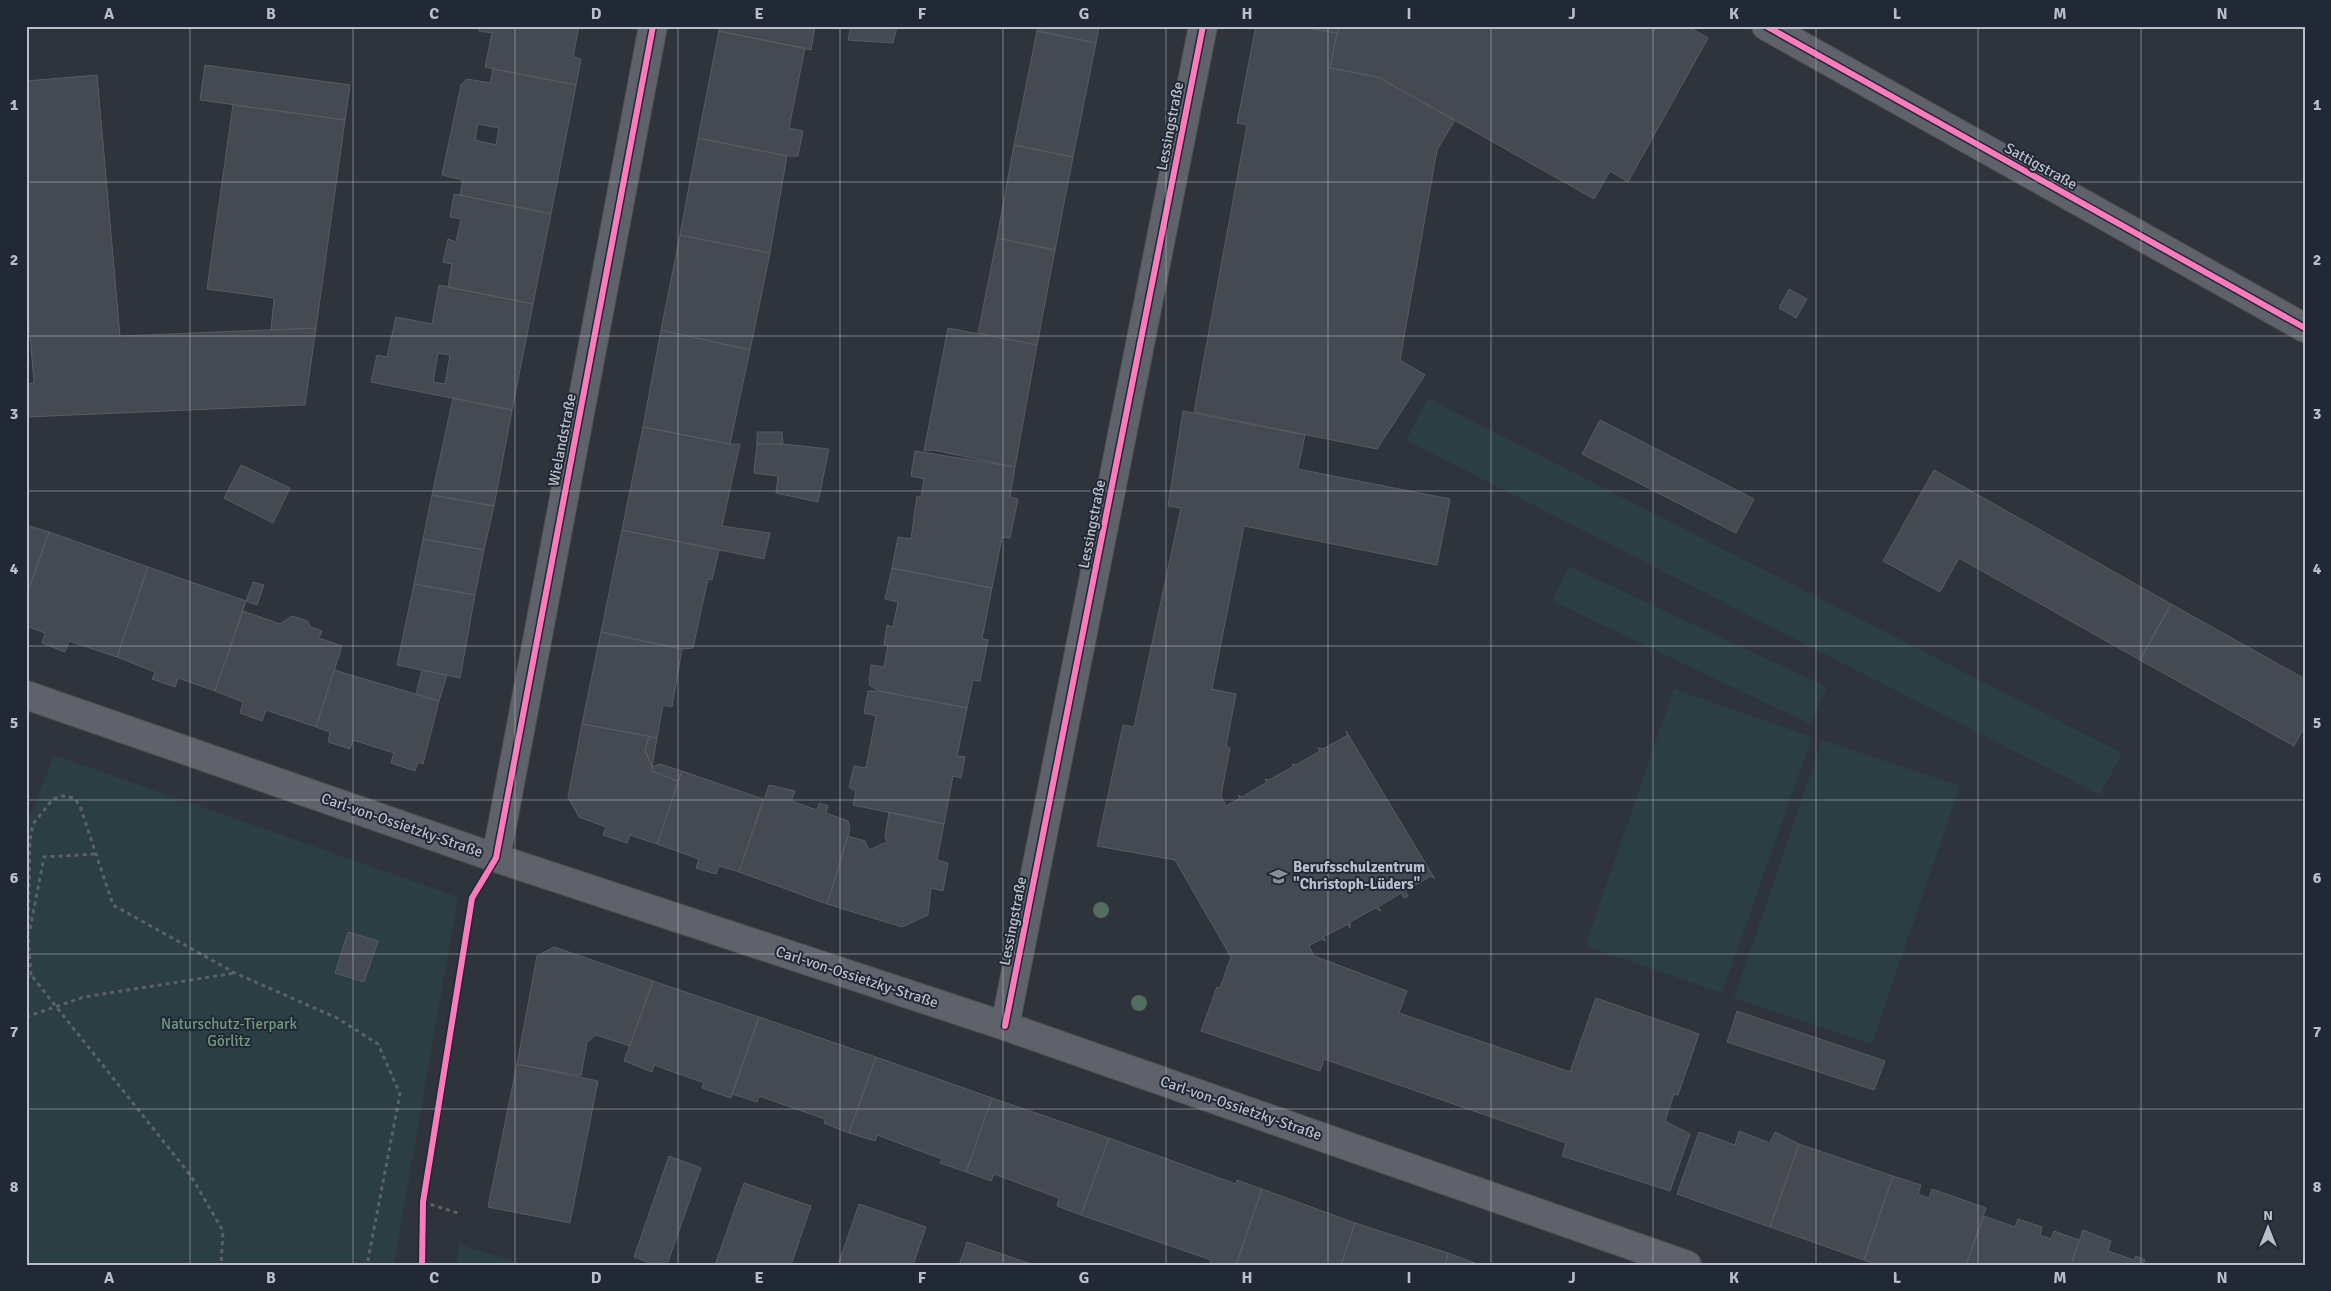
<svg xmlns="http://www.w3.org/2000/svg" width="2331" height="1291" font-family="Signika,sans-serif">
	<rect width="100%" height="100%" fill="#2e333c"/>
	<!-- green -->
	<path fill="#2b3e43" d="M1428 398 2122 753 2100 795 1406 440Z
		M1569 566 1827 687 1810 724 1552 601Z
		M1674 689 1812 737 1722 993 1585 946Z
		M1822 740 1960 786 1872 1044 1734 998Z
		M54 755 458 897 394 1265H26V818L33 810Z
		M459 1244 525 1265H456Z"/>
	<!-- building -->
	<path fill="#454951" stroke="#575b63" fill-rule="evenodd" d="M480 26H579L573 57 581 59 576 85 485 67 492 33 479 31Z
		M720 26H815L811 50 719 31Z
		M851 26H897L893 43 848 40Z
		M1038 26H1099L1096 43 1037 31Z
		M1256 26H1294L1337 33 1330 68 1378 77 1455 120 1437 150 1400 360 1425 375 1377 449 1194 412 1247 125 1237 123Z
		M1294 26H1341L1337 33Z
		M1341 26H1648L1655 30 1657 26H1687L1708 38 1628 182 1610 171 1594 199 1378 77 1330 68 1337 33Z
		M719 31 805 48 789 128 803 131 798 156H787L698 138Z
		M1037 31 1096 43 1073 157 1014 145Z
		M205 65 350 85 345 120 200 100Z
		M493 69 576 85 551 214 460 195 463 180 442 175 461 85 467 79 490 83ZM478 124 499 128 496 145 475 140Z
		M97 75 120 336 316 328 305 405 26 417V384L34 383 26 286V81Z
		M233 105 345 120 316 328 271 330 274 298 207 289Z
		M698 138 787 156 770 253 680 235Z
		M1014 145 1073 157 1055 250 997 238Z
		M454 194 551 214 533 304 448 287 452 264 443 262 448 239 456 242 461 219 450 217Z
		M680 235 770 253 750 350 661 330Z
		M997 238 1055 250 1037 345 978 333Z
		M439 285 533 304 512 410 371 382 377 355 387 357 396 317 432 324ZM438 353 450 355 445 384 433 382Z
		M1789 289 1807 299 1796 318 1779 308Z
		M948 328 1037 345 1015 467 933 450 924 451Z
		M661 330 750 350 730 444 643 427Z
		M453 398 512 410 494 506 432 495Z
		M1183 411 1305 435 1298 469 1450 499 1437 565 1244 526 1212 689 1236 694 1226 746 1230 748 1221 796 1226 806 1240 798 1238 795 1242 797 1267 782 1265 779 1269 780 1294 766 1292 764 1296 765 1320 751 1318 748 1323 749 1348 735 1346 731 1435 879 1431 876 1405 891 1408 896 1404 898 1401 893 1378 907 1381 911 1375 908 1350 922V928L1348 924 1323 937 1326 941 1321 939 1309 946 1314 956 1407 991 1399 1013 1570 1072 1596 998 1699 1034 1678 1095 1674 1094 1665 1121 1690 1134 1670 1191 1562 1156 1566 1143 1324 1059 1320 1071 1201 1031 1217 987 1220 988 1231 957 1175 860 1097 846 1123 725 1134 727 1181 508 1168 506Z
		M1600 420 1754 499 1736 533 1582 454Z
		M643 427 730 444H740L722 526 770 533 764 559 622 530Z
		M757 432H782L783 444H757Z
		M757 444H783L829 449 818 502 776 493 778 476 754 473Z
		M915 451 1015 467 1010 497 1018 499 1010 538 1002 537 992 588 892 568 898 537 911 539 917 496 921 497 924 479 911 476Z
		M241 465 290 488 273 523 224 498Z
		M1934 470 2171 604 2140 660 1959 558 1940 592 1883 561Z
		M432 495 494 506 484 550 423 539Z
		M26 525 49 532 26 597Z
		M622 530 719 550 712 580 708 579 693 648 682 649 601 632Z
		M49 532 148 567 117 657 69 641 65 652 42 643 45 633 26 626V597Z
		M423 539 484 550 475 595 414 584Z
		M148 567 246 601 215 691 178 678 175 687 152 679 155 672 117 657Z
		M892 568 992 588 982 639 988 640 980 681 973 680 967 708 879 691 869 685 871 665 884 667 888 645H884L887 625 893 627 898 602 885 599Z
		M253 582 264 585 257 605 246 601Z
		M414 584 475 595 460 678 397 665Z
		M2171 604 2305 679V726L2294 746 2140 660Z
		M243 611 280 624 292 616 307 621 311 627 322 631 319 638 342 646 316 727 266 710 262 721 240 713 243 702 215 691Z
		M601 632 682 649 672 707 663 705 657 738 582 724Z
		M334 670 439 701 423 764 418 762 415 771 391 763 394 753 353 740 350 749 328 742 330 732 316 727Z
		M422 670 447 675 439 701 416 694Z
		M868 691H879L967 708 957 756 965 757 961 778 953 776 944 824 853 805 856 791 849 787 854 766 866 768 876 716 864 713Z
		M582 724 649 736 645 750 652 767 651 771 678 781 657 844 630 835 627 843 603 835 606 827 579 817 568 797Z
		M649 736 657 738 652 767 645 750Z
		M660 764 682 771 678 781 651 771 652 767Z
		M682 771 763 799 739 872 719 866 716 874 696 868 699 859 657 844Z
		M769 785 795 791 791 801 817 810 819 803 828 806 826 813 848 821 850 829 848 836 827 904 739 872Z
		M889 812 944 824 937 860 948 863 943 891 931 888 928 915 902 927 827 904 848 836 865 841 869 850 887 842 885 837Z
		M348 932 378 941 364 982 335 973Z
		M554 947 653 981 630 1046 596 1035 587 1042 581 1076 517 1064 537 956Z
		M653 981 759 1017 731 1098 702 1088 704 1083 654 1065 652 1072 624 1061Z
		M1737 1011 1885 1061 1874 1090 1727 1042Z
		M759 1017 876 1057 849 1133 824 1123 825 1119 759 1096 757 1102 732 1094Z
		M876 1057 992 1098 966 1172 940 1163 942 1159 877 1135 875 1141 849 1133Z
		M517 1064 598 1081 570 1223 488 1207Z
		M992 1098 1109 1138 1081 1215 1057 1206 1059 1198 994 1174 991 1181 966 1172Z
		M1739 1131 1770 1143 1775 1132 1799 1144 1770 1227 1677 1194 1699 1132 1735 1145Z
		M1109 1138 1236 1184 1237 1180 1262 1189 1236 1265H1210L1211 1260 1081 1215Z
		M1799 1144 1893 1176 1864 1260 1770 1227Z
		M669 1156 701 1168 667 1265H655L634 1257Z
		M1893 1176 1921 1185 1918 1194 1929 1198 1932 1189 1986 1208 1966 1265H1879L1864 1260Z
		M744 1183 811 1206 791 1265H715Z
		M1262 1189 1355 1223 1341 1265H1236Z
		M859 1204 926 1227 913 1265H838Z
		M1984 1216 2015 1227 2018 1219 2042 1227 2040 1235 2051 1239 2054 1231 2079 1240 2071 1265H1966Z
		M1355 1223 1448 1253 1445 1265H1341Z
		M2083 1230 2111 1241 2108 1251 2134 1260 2136 1256 2145 1260 2143 1264 2146 1265H2071Z
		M967 1242 1034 1265H959Z
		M1448 1253 1480 1265H1445Z"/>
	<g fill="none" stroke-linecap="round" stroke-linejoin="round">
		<defs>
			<path id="minor" d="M1766 26 2305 328
				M26 695 496 858 1005 1026 1687 1265
				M496 858 653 26
				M1005 1026 1203 26"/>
		</defs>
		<!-- minor casing -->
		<use href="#minor" stroke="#4b4e55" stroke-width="30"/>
		<!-- path -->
		<path stroke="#5d6167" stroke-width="3" stroke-dasharray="4 4" stroke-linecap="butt" d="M30 929 44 857 95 854
			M31 975 28 937 30 840 33 824 53 799 62 796 74 798 80 806 113 905 235 973 337 1018 378 1044 400 1094 367 1265
			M26 977 31 975 191 1176 223 1231 221 1265
			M423 1202 461 1214"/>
		<!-- minor -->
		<use href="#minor" stroke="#5f626a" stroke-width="28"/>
		<!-- path-bridge -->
		<path stroke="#5d6167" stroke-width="3" stroke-dasharray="4 4" stroke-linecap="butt" d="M26 1017 84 997 235 973"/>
		<defs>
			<path id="cycleway" d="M1766 26 2305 328
				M1005 1026 1203 26
				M422 1265 423 1202 472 898 496 858 653 26"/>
		</defs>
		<!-- cycleway casing -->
		<use href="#cycleway" stroke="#212937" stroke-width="9"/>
		<!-- cycleway -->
		<use href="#cycleway" stroke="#fd7abc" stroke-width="6"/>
	</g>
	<!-- trees -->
	<g fill="#536c60">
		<circle cx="1101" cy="910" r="8"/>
		<circle cx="1139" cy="1003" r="8"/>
	</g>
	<!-- grid -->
	<path fill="none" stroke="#babfcb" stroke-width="1" stroke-opacity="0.55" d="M190 26V1265M353 26V1265M515 26V1265M678 26V1265M840 26V1265M1003 26V1265M1166 26V1265M1328 26V1265M1491 26V1265M1653 26V1265M1816 26V1265M1978 26V1265M2141 26V1265M26 182H2305M26 336H2305M26 491H2305M26 646H2305M26 800H2305M26 954H2305M26 1109H2305"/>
	<!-- icons -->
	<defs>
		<symbol id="school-bare" viewBox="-9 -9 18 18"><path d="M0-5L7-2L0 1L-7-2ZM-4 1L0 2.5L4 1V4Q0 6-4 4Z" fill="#898e99" stroke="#212937" stroke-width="2.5" paint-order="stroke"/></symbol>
	</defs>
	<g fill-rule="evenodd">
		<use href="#school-bare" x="1266" y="864" width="25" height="25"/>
	</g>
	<g text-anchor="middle" stroke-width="4" stroke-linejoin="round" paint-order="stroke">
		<!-- street labels -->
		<g font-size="15" fill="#babfcb" stroke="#212937">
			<text transform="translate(1170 126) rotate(-79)" y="5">Lessingstraße</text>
			<text transform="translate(2041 166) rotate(29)" y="5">Sattigstraße</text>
			<text transform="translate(562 440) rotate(-79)" y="5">Wielandstraße</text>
			<text transform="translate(1092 524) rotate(-79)" y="5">Lessingstraße</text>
			<text transform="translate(402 825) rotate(19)" y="5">Carl-von-Ossietzky-Straße</text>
			<text transform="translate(1013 921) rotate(-79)" y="5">Lessingstraße</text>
			<text transform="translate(857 977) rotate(18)" y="5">Carl-von-Ossietzky-Straße</text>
			<text transform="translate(1241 1108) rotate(19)" y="5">Carl-von-Ossietzky-Straße</text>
		</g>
		<!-- poi labels -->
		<g font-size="15" font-weight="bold" fill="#babfcb" stroke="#212937" text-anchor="start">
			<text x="1293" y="872">Berufsschulzentrum<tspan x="1293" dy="17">"Christoph-Lüders"</tspan></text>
		</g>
		<!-- park labels -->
		<g font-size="15" fill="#729b7e" stroke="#212937">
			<text x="229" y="1029">Naturschutz-Tierpark<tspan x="229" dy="17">Görlitz</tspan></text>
		</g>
	</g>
	<!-- border -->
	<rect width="2331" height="1291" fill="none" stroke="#212937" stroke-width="55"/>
	<!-- north arrow -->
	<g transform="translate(2268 1228)" stroke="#212937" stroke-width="4" paint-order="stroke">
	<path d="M0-4L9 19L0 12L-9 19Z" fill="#babfcb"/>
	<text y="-8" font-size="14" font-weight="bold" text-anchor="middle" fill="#babfcb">N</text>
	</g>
	<rect x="28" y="28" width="2276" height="1236" fill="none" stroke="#babfcb" stroke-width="2"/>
	<g font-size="16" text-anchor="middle" font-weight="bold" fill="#babfcb">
		<text x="109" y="19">A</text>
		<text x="271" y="19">B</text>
		<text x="434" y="19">C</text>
		<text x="596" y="19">D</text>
		<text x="759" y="19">E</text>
		<text x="922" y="19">F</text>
		<text x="1084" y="19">G</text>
		<text x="1247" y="19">H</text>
		<text x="1409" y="19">I</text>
		<text x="1572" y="19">J</text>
		<text x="1734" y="19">K</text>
		<text x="1897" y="19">L</text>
		<text x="2060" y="19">M</text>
		<text x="2222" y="19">N</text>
		<text x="14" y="110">1</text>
		<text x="2317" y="110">1</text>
		<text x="14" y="265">2</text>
		<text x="2317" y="265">2</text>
		<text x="14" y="419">3</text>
		<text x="2317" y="419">3</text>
		<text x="14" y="574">4</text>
		<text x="2317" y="574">4</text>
		<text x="14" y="728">5</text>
		<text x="2317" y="728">5</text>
		<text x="14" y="883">6</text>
		<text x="2317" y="883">6</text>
		<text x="14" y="1037">7</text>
		<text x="2317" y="1037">7</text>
		<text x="14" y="1192">8</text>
		<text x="2317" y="1192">8</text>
		<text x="109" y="1283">A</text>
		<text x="271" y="1283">B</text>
		<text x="434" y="1283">C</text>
		<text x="596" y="1283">D</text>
		<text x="759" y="1283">E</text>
		<text x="922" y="1283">F</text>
		<text x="1084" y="1283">G</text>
		<text x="1247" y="1283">H</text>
		<text x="1409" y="1283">I</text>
		<text x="1572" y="1283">J</text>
		<text x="1734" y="1283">K</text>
		<text x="1897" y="1283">L</text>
		<text x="2060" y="1283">M</text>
		<text x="2222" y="1283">N</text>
	</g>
</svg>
